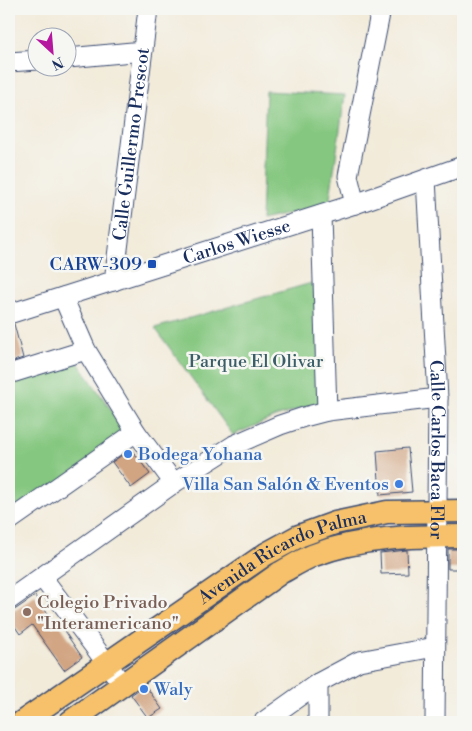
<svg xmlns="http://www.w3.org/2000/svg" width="472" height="731" font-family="'Libre Bodoni',serif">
	<rect width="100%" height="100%" fill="#f6f6f2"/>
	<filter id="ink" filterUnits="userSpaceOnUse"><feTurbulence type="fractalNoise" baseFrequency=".02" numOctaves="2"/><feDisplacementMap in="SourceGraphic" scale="10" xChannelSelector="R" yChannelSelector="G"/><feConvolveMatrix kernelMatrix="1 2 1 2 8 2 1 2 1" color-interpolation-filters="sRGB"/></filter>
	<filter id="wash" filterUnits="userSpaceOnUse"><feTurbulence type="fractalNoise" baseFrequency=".0096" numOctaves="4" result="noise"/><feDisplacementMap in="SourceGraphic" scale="20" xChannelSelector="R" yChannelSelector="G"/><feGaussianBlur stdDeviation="1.12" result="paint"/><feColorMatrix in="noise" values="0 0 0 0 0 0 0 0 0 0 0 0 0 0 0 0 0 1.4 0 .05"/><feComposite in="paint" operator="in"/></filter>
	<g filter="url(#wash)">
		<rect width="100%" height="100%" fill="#f2ebda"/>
		<!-- green -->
		<path fill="#85c780" stroke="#507b6f" d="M266 91 345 95 329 205 261 220Z
			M322 280 319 403 275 417 233 435 155 328Z
			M77 361 128 434 9 518V380Z"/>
		<g id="blocks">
			<!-- building -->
			<path fill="#d1a482" d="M14 324 23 358 11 362 9 354V325Z
				M408 448 412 492 380 495 377 451Z
				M131 449 150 474 131 488 112 462Z
				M448 549H463V569H448Z
				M407 550 408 573 381 574 380 553Z
				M35 596 55 624 58 622 82 657 64 670 32 625 20 634 9 618V611L16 609Z
				M145 685 162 709 148 718 131 695Z"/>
		</g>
	</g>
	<g filter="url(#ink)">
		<use href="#blocks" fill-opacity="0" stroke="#3b4b71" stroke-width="1"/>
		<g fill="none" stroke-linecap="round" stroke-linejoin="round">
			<defs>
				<g id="minor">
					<path d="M68 58 143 51"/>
					<path d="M9 62 38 60"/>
					<path id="s1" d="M426 179 438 398 435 722"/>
					<path d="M355 204 348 176 381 9"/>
					<path d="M321 215 327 411"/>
					<path id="s2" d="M114 281 148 9"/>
					<path d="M63 297 86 350 136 432 174 483"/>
					<path id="s3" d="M9 314 355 204 463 166"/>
					<path d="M9 374 86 350"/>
					<path d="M9 521 136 432"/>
					<path d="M42 577 123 685"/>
					<path d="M9 600 174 483 234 445 280 425 304 417 327 411 438 398"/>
					<path d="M318 683V722"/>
					<path d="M263 722 318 683 359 661 435 647"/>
				</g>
				<g id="major">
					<path id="s4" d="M22 722 266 554 299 536 335 523 387 512 463 511"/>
					<path d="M70 722 280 573C291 567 302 560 314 555 361 537 413 536 463 536"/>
				</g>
			</defs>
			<!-- minor casing -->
			<use href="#minor" stroke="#3b4b71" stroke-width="21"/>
			<!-- major casing -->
			<use href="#major" stroke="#3b4b71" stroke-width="25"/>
			<!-- minor -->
			<use href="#minor" stroke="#fff" stroke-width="19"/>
			<!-- major -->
			<use href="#major" stroke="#f6c16b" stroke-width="22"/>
		</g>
	</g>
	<!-- markers -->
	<rect fill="#1a4fb4" stroke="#f6f6f2" stroke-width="2" x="147" y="259" width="10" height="10" rx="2.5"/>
	<g fill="#3f7fe0" stroke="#f6f6f2" stroke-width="2">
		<circle cx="128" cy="454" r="5"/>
		<circle cx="399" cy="484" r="5"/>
		<circle cx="144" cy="689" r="5"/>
	</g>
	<circle fill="#8d6e63" stroke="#f6f6f2" stroke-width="2" cx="27" cy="612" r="5"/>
	<g text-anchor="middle" stroke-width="5" stroke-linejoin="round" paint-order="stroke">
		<!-- street labels -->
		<g font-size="18" fill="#1b2f5e" stroke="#f6f6f2">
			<text dy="6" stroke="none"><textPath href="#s2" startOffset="138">Calle Guillermo Prescot</textPath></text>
			<text dy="6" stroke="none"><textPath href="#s3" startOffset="239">Carlos Wiesse</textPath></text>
			<text dy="6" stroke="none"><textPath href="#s1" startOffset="271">Calle Carlos Baca Flor</textPath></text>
			<text dy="6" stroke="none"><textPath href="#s4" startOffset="310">Avenida Ricardo Palma</textPath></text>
		</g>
		<!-- transit labels -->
		<g font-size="18" fill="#164399" stroke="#f6f6f2" text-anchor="end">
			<text x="142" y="270">CARW-309</text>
		</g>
		<!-- park labels -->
		<g font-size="18" fill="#3b5d68" stroke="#f6f6f2">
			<text x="256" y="367">Parque El Olivar</text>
		</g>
		<!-- shop labels -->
		<g font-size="18" fill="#366cbe" stroke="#f6f6f2" text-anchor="start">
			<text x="138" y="460">Bodega Yohana</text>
			<text x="389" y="490" text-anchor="end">Villa San Salón &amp; Eventos</text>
			<text x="154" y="695">Waly</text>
		</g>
		<!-- education labels -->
		<g font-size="18" fill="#785e54" stroke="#f6f6f2" text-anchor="start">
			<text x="37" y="608">Colegio Privado<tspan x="37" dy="21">"Interamericano"</tspan></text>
		</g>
	</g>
	<!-- margin -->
	<rect width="472" height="731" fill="none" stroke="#f6f6f2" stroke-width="30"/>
	<!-- north arrow -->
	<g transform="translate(52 52) rotate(154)"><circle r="24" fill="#f6f6f2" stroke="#9ea6b7"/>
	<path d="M0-4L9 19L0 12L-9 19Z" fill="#b5179e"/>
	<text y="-8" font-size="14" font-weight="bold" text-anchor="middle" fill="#1b2f5e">N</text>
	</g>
</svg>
